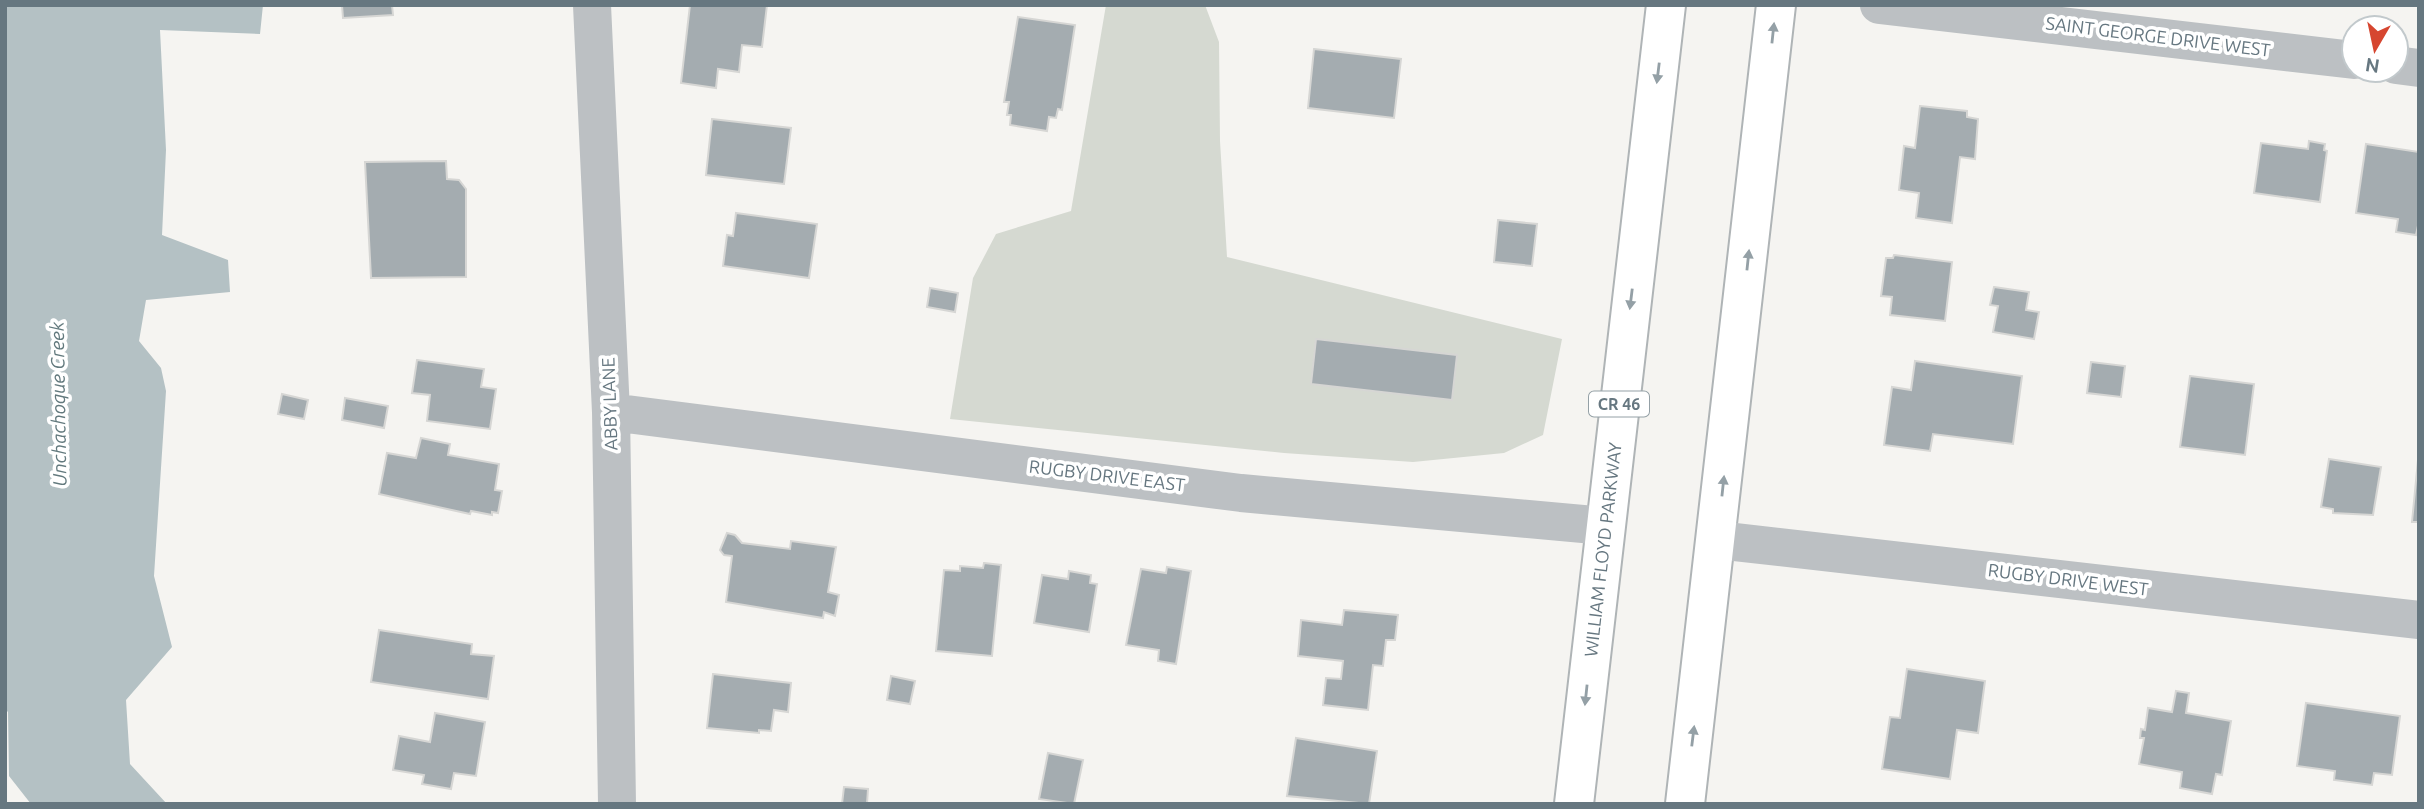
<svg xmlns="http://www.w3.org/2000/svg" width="2424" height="809" font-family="Ubuntu,sans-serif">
	<rect width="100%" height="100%" fill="#f5f4f1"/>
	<!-- green -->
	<path fill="#d5d9d1" d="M1106 5H1205L1219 42 1220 141 1227 257 1562 339 1543 435 1504 453 1413 462 1284 453 950 419 973 278 996 234 1071 211Z"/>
	<!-- water -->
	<path fill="#b4c1c4" d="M5 5H263L260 34 160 30 166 150 162 235 228 260 230 292 146 300 139 341 161 368 166 391 154 576 172 647 126 700 130 764 167 804H31L9 776 8 712 5 709Z"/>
	<!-- building -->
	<path fill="#a4acb0" stroke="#d6d6d4" stroke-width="2" d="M342 5H392L393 15 343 18Z
		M690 5H767L762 47 742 45 739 72 718 69 716 88 681 83Z
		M1018 17 1075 25 1062 110 1058 109 1056 118 1049 117 1047 131 1010 125 1011 115H1007L1009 102H1004Z
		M1314 49 1401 59 1394 118 1308 108Z
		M1920 106 1967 111V117L1978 119 1975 159 1960 157 1952 223 1916 218 1919 193 1899 190 1904 146 1915 148Z
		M712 119 791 128 784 184 706 175Z
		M2309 141 2325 144 2324 150 2327 151 2320 202 2254 193 2261 143 2308 149Z
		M2366 144 2419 152V221L2416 235 2396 232 2398 219 2356 213Z
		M446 161 447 179 459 180 466 189V277L371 278 365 162Z
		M736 213 817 224 809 278 723 266 727 235 733 236Z
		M1498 220 1537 224 1532 266 1494 262Z
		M1894 255 1952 262 1945 321 1890 315 1892 297 1881 296 1886 258H1893Z
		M1994 287 2029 292 2026 310 2039 312 2034 339 1993 332 1998 306 1990 305Z
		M930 288 958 293 955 312 927 307Z
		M1316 339 1457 355 1452 400 1311 384Z
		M417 360 484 369 481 387 496 389 490 429 427 421 430 395 412 393Z
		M1915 361 2022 376 2013 444 1933 434 1930 451 1884 445 1892 387 1911 390Z
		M2091 362 2125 366 2121 397 2087 393Z
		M2190 376 2254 384 2245 455 2180 447Z
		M282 394 308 400 304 419 278 414Z
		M345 398 388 406 384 428 342 420Z
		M421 438 450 444 448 455 499 464 495 490 502 491 498 513 492 512V515L471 511 470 514 379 494 387 453 416 458Z
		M2329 459 2381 467 2373 515 2333 513V509L2321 507Z
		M2418 460H2419V522H2412Z
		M727 533 735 535 742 543 790 549 791 541 836 547 828 592 839 595 835 616 824 612 823 618 726 602 732 556 724 555 720 550Z
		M984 563 1001 565 992 656 936 651 944 570 960 571V566L983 568Z
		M1167 567 1191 571 1176 664 1158 661 1159 650 1126 645 1141 569 1166 573Z
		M1069 571 1091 575 1090 583 1097 584 1089 632 1034 623 1042 575 1068 579Z
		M1344 610 1398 615 1395 640H1386L1383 666 1373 665 1368 710 1323 705 1326 678 1341 679 1343 661 1298 656 1301 620 1342 625Z
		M379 630 472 644 471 654 494 656 488 699 371 682Z
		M1907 669 1985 681 1978 733 1957 730 1950 779 1882 769 1890 717 1900 718Z
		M713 674 791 683 788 712 774 710 771 731 759 730V733L707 728Z
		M891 676 915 681 910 704 887 700Z
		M2176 691 2189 693 2186 713 2231 721 2222 775 2216 774 2212 794 2180 788 2182 772 2139 764 2144 738H2140L2141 729 2145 730 2148 708 2172 712Z
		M2306 703 2400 716 2392 775 2374 773 2372 785 2334 780 2335 771 2297 766Z
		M435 713 485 722 476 776 454 773 451 789 422 784 424 775 393 770 399 736 430 742Z
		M1296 738 1377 751 1369 804 1287 796Z
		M1048 753 1083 760 1074 804 1039 799Z
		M844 787 868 789 867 804H842Z"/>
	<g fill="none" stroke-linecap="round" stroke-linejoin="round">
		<defs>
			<g id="highway">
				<path id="s1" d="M1574 804 1666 5"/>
				<path d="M1685 804 1776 5"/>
			</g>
		</defs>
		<!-- highway casing -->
		<use href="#highway" stroke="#afb4b6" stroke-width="42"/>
		<!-- minor -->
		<path stroke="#bcc0c3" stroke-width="38" d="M592 5 611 412 617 804
			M1879 5 2354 60
			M2396 65 2419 68
			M611 412 1241 493 1605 526
			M1717 540 2419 620"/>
		<!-- highway -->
		<use href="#highway" stroke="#fff" stroke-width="38"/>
	</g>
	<!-- one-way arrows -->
	<defs><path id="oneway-solid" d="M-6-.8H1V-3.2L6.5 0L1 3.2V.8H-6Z" transform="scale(1.75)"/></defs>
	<g fill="#94a0a6">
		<use href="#oneway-solid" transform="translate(1773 33) rotate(-84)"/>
		<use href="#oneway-solid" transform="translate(1658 73) rotate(97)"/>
		<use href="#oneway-solid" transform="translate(1748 260) rotate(-84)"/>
		<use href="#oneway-solid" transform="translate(1631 299) rotate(97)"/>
		<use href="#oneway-solid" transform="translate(1723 486) rotate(-84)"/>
		<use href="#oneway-solid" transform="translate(1586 695) rotate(96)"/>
		<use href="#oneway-solid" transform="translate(1693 736) rotate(-83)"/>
	</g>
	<g text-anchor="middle" stroke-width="7" stroke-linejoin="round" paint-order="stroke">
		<!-- shield labels -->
		<rect fill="#fff" stroke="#94a0a6" stroke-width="2" x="1589" y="391.5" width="60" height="25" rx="5"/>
		<g font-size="16" font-weight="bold" fill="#667780">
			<text x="1619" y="410">CR 46</text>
		</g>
		<!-- street labels -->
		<g font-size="18" fill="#667780" stroke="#fff">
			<text transform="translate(2158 37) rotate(7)" y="6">SAINT GEORGE DRIVE WEST</text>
			<text transform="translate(610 404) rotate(-92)" y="6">ABBY LANE</text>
			<text transform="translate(1107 476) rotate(7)" y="6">RUGBY DRIVE EAST</text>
			<text dy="6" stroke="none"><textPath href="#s1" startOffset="256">WILLIAM FLOYD PARKWAY</textPath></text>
			<text transform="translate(2068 580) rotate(7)" y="6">RUGBY DRIVE WEST</text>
		</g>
		<!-- water labels -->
		<g font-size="19" font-style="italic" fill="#62797d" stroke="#fff">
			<text transform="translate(58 404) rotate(-91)" y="7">Unchachoque Creek</text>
		</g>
	</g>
	<!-- border -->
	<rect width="2424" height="809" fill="none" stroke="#667780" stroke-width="14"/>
	<!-- north arrow -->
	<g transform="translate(2375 49) rotate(189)"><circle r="33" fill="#ffffff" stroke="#c2c9cc" stroke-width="2"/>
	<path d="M0-5L12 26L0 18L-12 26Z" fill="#d64630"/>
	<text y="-10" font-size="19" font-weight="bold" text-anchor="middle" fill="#667780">N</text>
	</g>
</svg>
